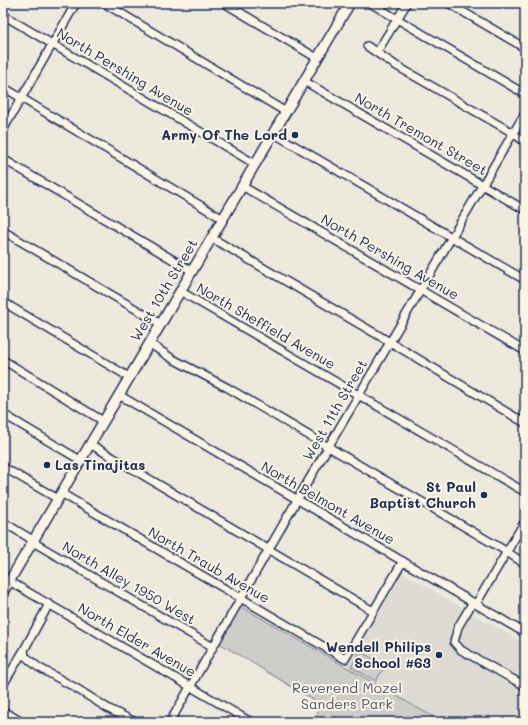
<svg xmlns="http://www.w3.org/2000/svg" width="528" height="725" font-family="Mali,sans-serif">
	<rect width="100%" height="100%" fill="#eee9dd"/>
	<filter id="ink" filterUnits="userSpaceOnUse"><feTurbulence type="fractalNoise" baseFrequency=".025" numOctaves="2"/><feDisplacementMap in="SourceGraphic" scale="8" xChannelSelector="R" yChannelSelector="G"/><feConvolveMatrix kernelMatrix="1 2 1 2 8 2 1 2 1" color-interpolation-filters="sRGB"/></filter>
	<g filter="url(#ink)">
		<!-- built -->
		<path fill="#dedbd4" d="M403 573 525 644V722H442L346 666Z"/>
		<!-- green -->
		<path fill="#cfcdca" stroke="#757e94" d="M240 606 442 722H312L322 705 219 643Z
			M360 651 385 666 376 681 351 667Z"/>
		<g fill="none" stroke-linecap="round" stroke-linejoin="round">
			<defs>
				<path id="minor" d="M104 3 286 112
					M224 3 317 58
					M370 3 525 94
					M448 3 525 48
					M3 15 255 164
					M367 46 395 65 513 133 525 142
					M377 52 407 3
					M304 81 525 210
					M3 87 223 219
					M3 130 76 3
					M273 133 525 280
					M3 159 192 271
					M242 186 525 351
					M3 231 161 324
					M212 238 390 342 525 423
					M180 291 525 492
					M3 302 129 377
					M149 343 171 358 228 388 504 550 525 564
					M3 360 103 421
					M119 395 525 633
					M3 414 80 460
					M90 444 373 611
					M3 467 58 499
					M61 493 345 659 403 561
					M3 522 31 539 38 545 213 647
					M9 581 251 722
					M473 602 458 627 454 642 461 650 525 686
					M49 604 24 650 25 656 38 667 74 687 109 709 135 722
					M476 604 525 521
					M3 685 24 650
					M3 711 22 722
					M170 722 297 500 525 113"/>
				<path id="major" d="M3 592 350 3"/>
			</defs>
			<!-- minor casing -->
			<use href="#minor" stroke="#1b2f5e" stroke-width="10"/>
			<!-- major casing -->
			<use href="#major" stroke="#1b2f5e" stroke-width="12"/>
			<!-- minor -->
			<use href="#minor" stroke="#fcf5e5" stroke-width="7"/>
			<!-- major -->
			<use href="#major" stroke="#fcf5e5" stroke-width="9"/>
		</g>
	</g>
	<!-- markers -->
	<g fill="#1b2f5e" stroke="#fcf5e5" stroke-width="1.5">
		<circle cx="295" cy="135" r="4"/>
		<circle cx="47" cy="465" r="4"/>
		<circle cx="484" cy="495" r="4"/>
		<circle cx="439" cy="655" r="4"/>
	</g>
	<g text-anchor="middle" stroke-width="4" stroke-linejoin="round" paint-order="stroke">
		<!-- street labels -->
		<g font-size="14" fill="#1b2f5e" stroke="#fcf5e5">
			<text transform="translate(125 72) rotate(31)" y="5">North Pershing Avenue</text>
			<text transform="translate(421 134) rotate(30)" y="5">North Tremont Street</text>
			<text transform="translate(390 257) rotate(30)" y="5">North Pershing Avenue</text>
			<text transform="translate(164 290) rotate(-59)" y="5">West 10th Street</text>
			<text transform="translate(266 326) rotate(30)" y="5">North Sheffield Avenue</text>
			<text transform="translate(335 410) rotate(-60)" y="5">West 11th Street</text>
			<text transform="translate(328 503) rotate(30)" y="5">North Belmont Avenue</text>
			<text transform="translate(209 565) rotate(30)" y="5">North Traub Avenue</text>
			<text transform="translate(129 583) rotate(30)" y="5">North Alley 1950 West</text>
			<text transform="translate(137 640) rotate(30)" y="5">North Elder Avenue</text>
		</g>
		<!-- poi labels -->
		<g font-size="14" font-weight="bold" fill="#1b2f5e" stroke="#fcf5e5" text-anchor="end">
			<text x="287" y="140">Army Of The Lord</text>
			<text x="55" y="470" text-anchor="start">Las Tinajitas</text>
			<text x="476" y="492">St Paul<tspan x="476" dy="16">Baptist Church</tspan></text>
			<text x="431" y="652">Wendell Philips<tspan x="431" dy="16">School #63</tspan></text>
		</g>
		<!-- park labels -->
		<g font-size="14" fill="#485679" stroke="#fcf5e5">
			<text x="347" y="693">Reverend Mozel<tspan x="347" dy="16">Sanders Park</tspan></text>
		</g>
	</g>
	<!-- margin -->
	<rect width="528" height="725" fill="none" stroke="#fcf5e5" stroke-width="16"/>
	<rect x="8" y="8" width="512" height="709" fill="none" stroke="#1b2f5e" stroke-width="1.5" filter="url(#ink)"/>
</svg>
